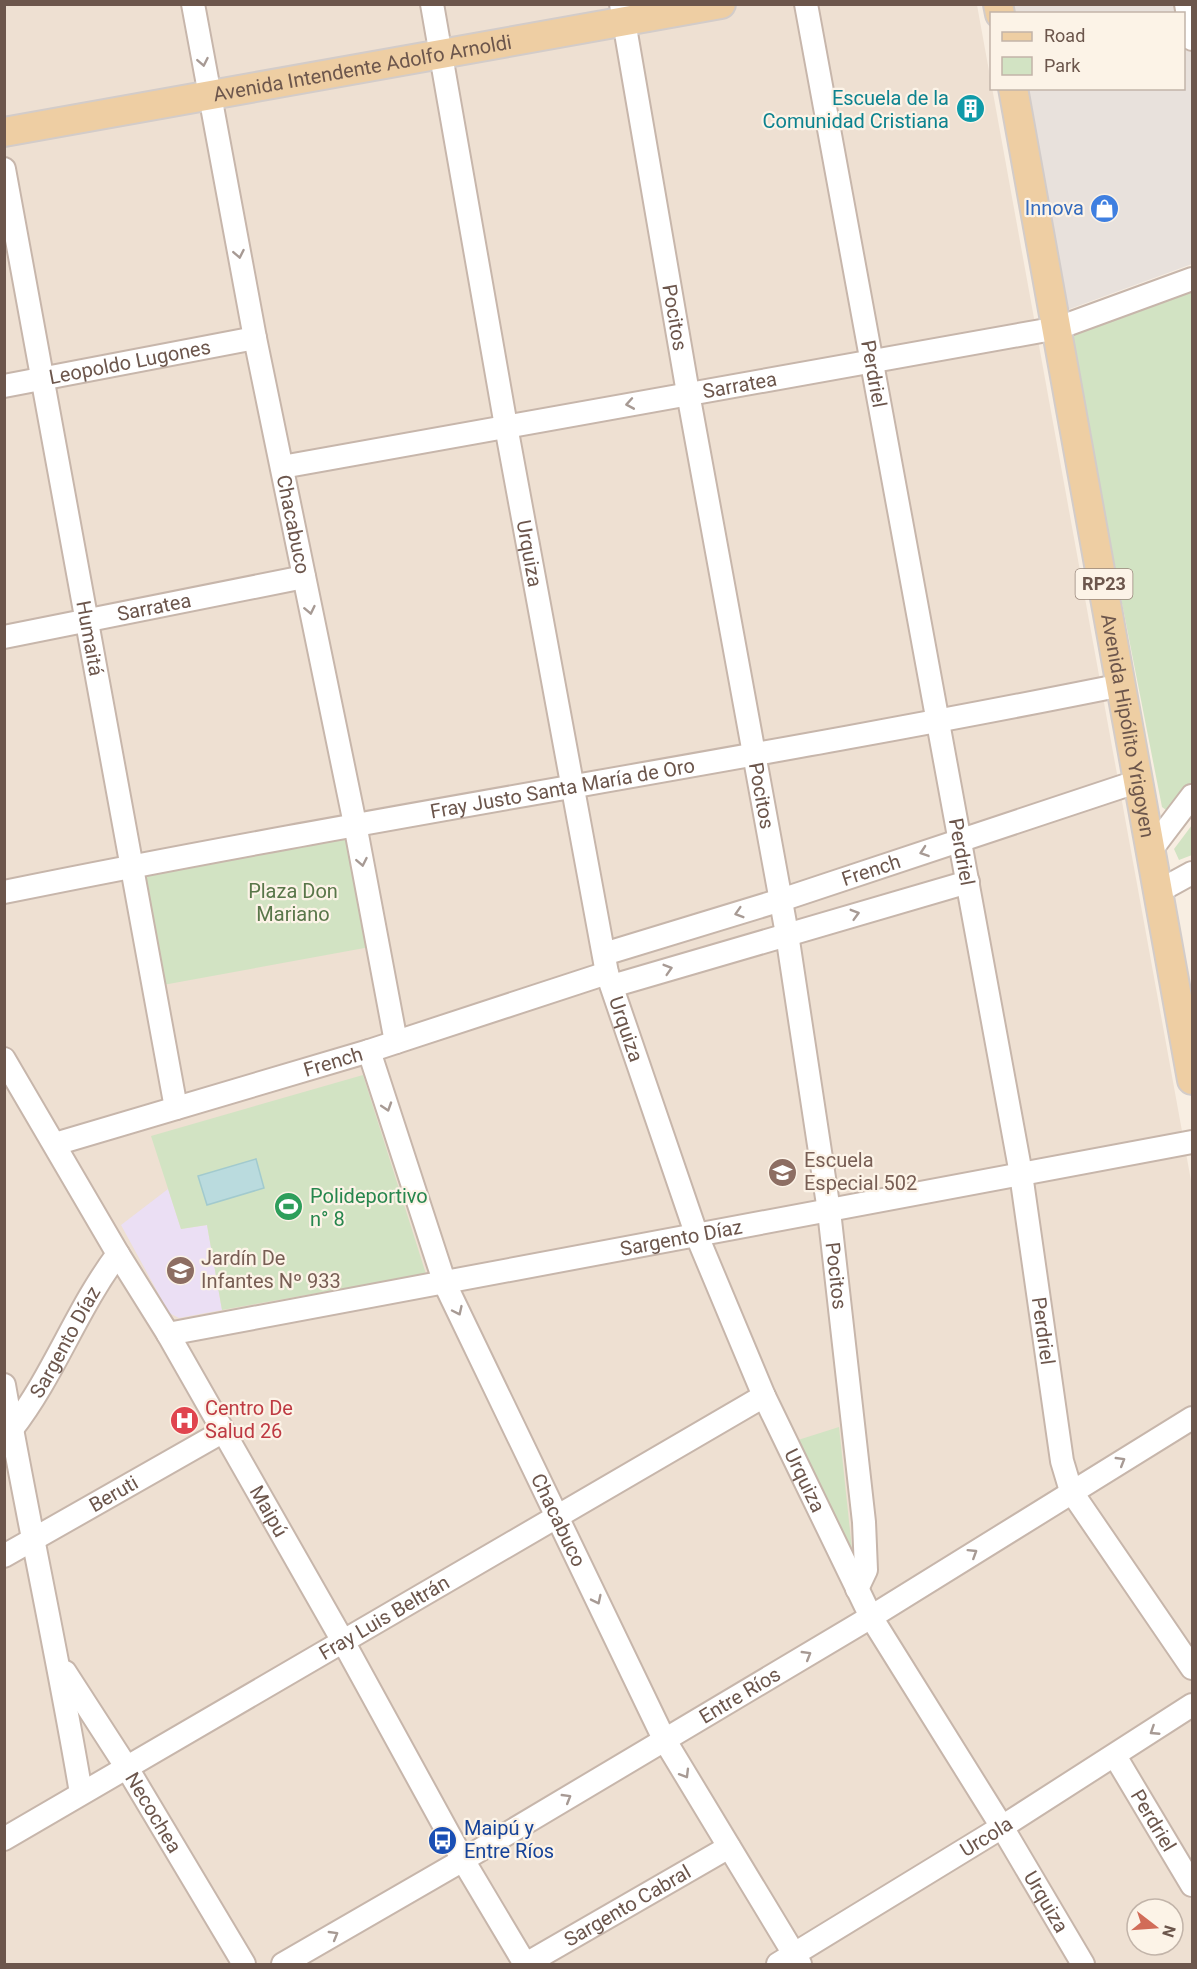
<svg xmlns="http://www.w3.org/2000/svg" width="1197" height="1969" font-family="Roboto,sans-serif">
	<rect width="100%" height="100%" fill="#f8eee2"/>
	<!-- residential -->
	<path fill="#eee0d2" fill-rule="evenodd" d="M5 5H977L1192 1186V1964H5ZM1137 1909H1173V1945H1137Z"/>
	<!-- industrial -->
	<path fill="#e8e1dc" d="M1012 5H1192V264L1067 310 1027 89 1184 88V14L1014 13Z"/>
	<!-- education -->
	<path fill="#ebdff4" d="M168 1189 181 1229 207 1225 222 1310 179 1318 169 1313 121 1225Z"/>
	<!-- green -->
	<path fill="#d2e3c3" d="M1192 289V783L1174 807 1166 810 1162 807 1069 333Z
		M1192 825V855L1179 860 1174 849Z
		M343 838 349 842 370 947 163 985 144 875Z
		M363 1075 426 1274 222 1310 207 1225 181 1229 151 1136Z
		M839 1427 853 1559 798 1440Z"/>
	<!-- water -->
	<path fill="#badbde" stroke="#a2cace" stroke-width="1.5" d="M256 1159 264 1188 207 1205 198 1176Z"/>
	<g fill="none" stroke-linecap="round" stroke-linejoin="round">
		<defs>
			<g id="minor">
				<path id="s1" d="M193 4 255 338 355 824 396 1042"/>
				<path id="s2" d="M432 4 506 426 607 973 697 1236 764 1396 871 1617 1002 1827 1083 1964"/>
				<path id="s3" d="M621 4 688 393 787 934 829 1211 864 1522 866 1570 857 1589"/>
				<path id="s4" d="M806 4 1021 1174 1062 1461 1071 1491 1192 1668"/>
				<path d="M1186 4 1192 39"/>
				<path id="s5" d="M4 169 176 1108"/>
				<path id="s6" d="M4 386 255 338"/>
				<path id="s7" d="M282 467 1058 328 1192 279"/>
				<path id="s8" d="M4 637 304 577"/>
				<path d="M1151 850 1192 796"/>
				<path d="M1159 891 1192 873"/>
				<path id="s9" d="M4 892C376 816 751 760 1122 685"/>
				<path id="s10" d="M604 954 781 900 1139 781"/>
				<path d="M612 986 968 882"/>
				<path id="s11" d="M369 1051 445 1284 664 1739 800 1964"/>
				<path id="s12" d="M4 1059 118 1254 168 1334 344 1643 463 1860 525 1964"/>
				<path id="s13" d="M55 1144 369 1051 607 973"/>
				<path id="s14" d="M168 1334 1192 1142"/>
				<path d="M4 1385C28 1521 58 1656 81 1793"/>
				<path id="s15" d="M12 1429C54 1375 77 1308 118 1254"/>
				<path id="s16" d="M4 1556 222 1432"/>
				<path id="s17" d="M65 1672 127 1768 244 1964"/>
				<path id="s18" d="M1115 1756 1192 1885"/>
				<path id="s19" d="M4 1839 764 1396"/>
				<path id="s20" d="M283 1964 463 1860 871 1617 1192 1418"/>
				<path id="s21" d="M526 1964 729 1847"/>
				<path id="s22" d="M778 1964 1002 1827 1192 1705"/>
			</g>
			<g id="major">
				<path d="M998 4 1000 14"/>
				<path id="s23" d="M1013 88 1192 1080"/>
				<path id="s24" d="M4 132 721 4"/>
			</g>
		</defs>
		<!-- minor casing -->
		<use href="#minor" stroke="#c7b6ab" stroke-width="26"/>
		<!-- major casing -->
		<use href="#major" stroke="#d3ccc9" stroke-width="32"/>
		<!-- minor -->
		<use href="#minor" stroke="#fff" stroke-width="22"/>
		<!-- major -->
		<use href="#major" stroke="#eecea3" stroke-width="28"/>
	</g>
	<!-- one-way arrows -->
	<defs><path id="oneway-chevron" d="M-2-3.5L2.5 0L-2 3.5" fill="none" stroke-width="1.6" stroke-linecap="round" stroke-linejoin="round" transform="scale(1.5)"/></defs>
	<g stroke="#a79a94">
		<use href="#oneway-chevron" transform="translate(203 62) rotate(79)"/>
		<use href="#oneway-chevron" transform="translate(239 254) rotate(79)"/>
		<use href="#oneway-chevron" transform="translate(630 404) rotate(170)"/>
		<use href="#oneway-chevron" transform="translate(310 610) rotate(78)"/>
		<use href="#oneway-chevron" transform="translate(924 852) rotate(161)"/>
		<use href="#oneway-chevron" transform="translate(362 862) rotate(79)"/>
		<use href="#oneway-chevron" transform="translate(739 913) rotate(163)"/>
		<use href="#oneway-chevron" transform="translate(855 914) rotate(-16)"/>
		<use href="#oneway-chevron" transform="translate(668 969) rotate(-17)"/>
		<use href="#oneway-chevron" transform="translate(387 1107) rotate(72)"/>
		<use href="#oneway-chevron" transform="translate(458 1311) rotate(65)"/>
		<use href="#oneway-chevron" transform="translate(1121 1461) rotate(-31)"/>
		<use href="#oneway-chevron" transform="translate(973 1553) rotate(-32)"/>
		<use href="#oneway-chevron" transform="translate(597 1600) rotate(64)"/>
		<use href="#oneway-chevron" transform="translate(807 1655) rotate(-31)"/>
		<use href="#oneway-chevron" transform="translate(1154 1731) rotate(147)"/>
		<use href="#oneway-chevron" transform="translate(685 1774) rotate(59)"/>
		<use href="#oneway-chevron" transform="translate(567 1798) rotate(-31)"/>
		<use href="#oneway-chevron" transform="translate(334 1935) rotate(-30)"/>
	</g>
	<!-- icons -->
	<defs>
		<symbol id="building-disc" viewBox="-11 -11 22 22"><circle r="9.5" fill="#0f9aa8" stroke="#fcf3e7"/><path d="M-4-6H4V6H1V3H-1V6H-4ZM-2.5-4.3h1.7v1.8h-1.7ZM.8-4.3h1.7v1.8H.8ZM-2.5-1h1.7V.8h-1.7ZM.8-1h1.7V.8H.8Z" fill="#fff"/></symbol>
		<symbol id="shop-disc" viewBox="-11 -11 22 22"><circle r="9.5" fill="#3f7fe0" stroke="#fcf3e7"/><path d="M-5-2.5h2.3a2.7 3.5 0 0 1 5.4 0H5L5.5 6h-11ZM-1.5-2.5h3a1.5 2.3 0 0 0-3 0Z" fill="#fff"/></symbol>
		<symbol id="school-disc" viewBox="-11 -11 22 22"><circle r="9.5" fill="#8d6e63" stroke="#fcf3e7"/><path d="M0-5L7-2L0 1L-7-2ZM-4 1L0 2.5L4 1V4Q0 6-4 4Z" fill="#fff"/></symbol>
		<symbol id="stadium-disc" viewBox="-11 -11 22 22"><circle r="9.5" fill="#2e9e5b" stroke="#fcf3e7"/><path d="M0-5a6.5 5 0 1 0 0 10a6.5 5 0 1 0 0-10ZM-3.5-1.8h7v3.6h-7Z" fill="#fff"/></symbol>
		<symbol id="hospital-disc" viewBox="-11 -11 22 22"><circle r="9.5" fill="#e0444e" stroke="#fcf3e7"/><path d="M-5-5h3v3.5h4V-5h3V5h-3V1.5h-4V5h-3Z" fill="#fff"/></symbol>
		<symbol id="bus-disc" viewBox="-11 -11 22 22"><circle r="9.5" fill="#1a4fb4" stroke="#fcf3e7"/><path d="M-5-6H5V4H4V6H2V4H-2V6H-4V4H-5ZM-3.5-4V0h7V-4ZM-3.5 1.2v1.5H-2V1.2ZM2 1.2v1.5H3.5V1.2Z" fill="#fff"/></symbol>
	</defs>
	<g fill-rule="evenodd">
		<use href="#building-disc" x="954" y="92" width="33" height="33"/>
		<use href="#shop-disc" x="1088" y="192" width="33" height="33"/>
		<use href="#school-disc" x="766" y="1156" width="33" height="33"/>
		<use href="#stadium-disc" x="272" y="1190" width="33" height="33"/>
		<use href="#school-disc" x="164" y="1254" width="33" height="33"/>
		<use href="#hospital-disc" x="168" y="1404" width="33" height="33"/>
		<use href="#bus-disc" x="426" y="1824" width="33" height="33"/>
	</g>
	<g text-anchor="middle" stroke-width="4.5" stroke-linejoin="round" paint-order="stroke">
		<!-- shield labels -->
		<rect fill="#fcf3e7" stroke="#97857a" stroke-width="1.5" x="1075.5" y="569" width="57" height="30" rx="4.5"/>
		<g font-size="18" font-weight="bold" fill="#6c564c">
			<text x="1104" y="590">RP23</text>
		</g>
		<!-- street labels -->
		<g font-size="20" fill="#6c564c" stroke="#fcf3e7">
			<text dy="7" stroke="none"><textPath href="#s24" startOffset="364">Avenida Intendente Adolfo Arnoldi</textPath></text>
			<text dy="7" stroke="none"><textPath href="#s3" startOffset="318">Pocitos</textPath></text>
			<text dy="7" stroke="none"><textPath href="#s6" startOffset="128">Leopoldo Lugones</textPath></text>
			<text dy="7" stroke="none"><textPath href="#s4" startOffset="376">Perdriel</textPath></text>
			<text dy="7" stroke="none"><textPath href="#s7" startOffset="465">Sarratea</textPath></text>
			<text dy="7" stroke="none"><textPath href="#s1" startOffset="530">Chacabuco</textPath></text>
			<text dy="7" stroke="none"><textPath href="#s2" startOffset="558">Urquiza</textPath></text>
			<text dy="7" stroke="none"><textPath href="#s8" startOffset="153">Sarratea</textPath></text>
			<text dy="7" stroke="none"><textPath href="#s5" startOffset="477">Humaitá</textPath></text>
			<text dy="7" stroke="none"><textPath href="#s23" startOffset="648">Avenida Hipólito Yrigoyen</textPath></text>
			<text dy="7" stroke="none"><textPath href="#s9" startOffset="568">Fray Justo Santa María de Oro</textPath></text>
			<text dy="7" stroke="none"><textPath href="#s3" startOffset="804">Pocitos</textPath></text>
			<text dy="7" stroke="none"><textPath href="#s4" startOffset="862">Perdriel</textPath></text>
			<text dy="7" stroke="none"><textPath href="#s10" startOffset="280">French</textPath></text>
			<text dy="7" stroke="none"><textPath href="#s2" startOffset="1044">Urquiza</textPath></text>
			<text dy="7" stroke="none"><textPath href="#s13" startOffset="290">French</textPath></text>
			<text dy="7" stroke="none"><textPath href="#s14" startOffset="522">Sargento Díaz</textPath></text>
			<text dy="7" stroke="none"><textPath href="#s3" startOffset="1290">Pocitos</textPath></text>
			<text dy="7" stroke="none"><textPath href="#s4" startOffset="1348">Perdriel</textPath></text>
			<text dy="7" stroke="none"><textPath href="#s15" startOffset="102">Sargento Díaz</textPath></text>
			<text dy="7" stroke="none"><textPath href="#s2" startOffset="1530">Urquiza</textPath></text>
			<text dy="7" stroke="none"><textPath href="#s16" startOffset="126">Beruti</textPath></text>
			<text dy="7" stroke="none"><textPath href="#s12" startOffset="524">Maipú</textPath></text>
			<text dy="7" stroke="none"><textPath href="#s11" startOffset="507">Chacabuco</textPath></text>
			<text dy="7" stroke="none"><textPath href="#s19" startOffset="440">Fray Luis Beltrán</textPath></text>
			<text dy="7" stroke="none"><textPath href="#s20" startOffset="530">Entre Ríos</textPath></text>
			<text dy="7" stroke="none"><textPath href="#s17" startOffset="166">Necochea</textPath></text>
			<text dy="7" stroke="none"><textPath href="#s18" startOffset="75">Perdriel</textPath></text>
			<text dy="7" stroke="none"><textPath href="#s22" startOffset="244">Urcola</textPath></text>
			<text dy="7" stroke="none"><textPath href="#s2" startOffset="2016">Urquiza</textPath></text>
			<text dy="7" stroke="none"><textPath href="#s21" startOffset="117">Sargento Cabral</textPath></text>
		</g>
		<!-- culture labels -->
		<g font-size="20" fill="#0d838f" stroke="#fcf3e7" text-anchor="end">
			<text x="949" y="105">Escuela de la<tspan x="949" dy="23">Comunidad Cristiana</tspan></text>
		</g>
		<!-- shop labels -->
		<g font-size="20" fill="#366cbe" stroke="#fcf3e7" text-anchor="end">
			<text x="1084" y="215">Innova</text>
		</g>
		<!-- park labels -->
		<g font-size="20" fill="#597649" stroke="#fcf3e7">
			<text x="293" y="898">Plaza Don<tspan x="293" dy="23">Mariano</tspan></text>
		</g>
		<!-- education labels -->
		<g font-size="20" fill="#785e54" stroke="#fcf3e7" text-anchor="start">
			<text x="804" y="1167">Escuela<tspan x="804" dy="23">Especial 502</tspan></text>
			<text x="201" y="1265">Jardín De<tspan x="201" dy="23">Infantes Nº 933</tspan></text>
		</g>
		<!-- leisure labels -->
		<g font-size="20" fill="#27864d" stroke="#fcf3e7" text-anchor="start">
			<text x="310" y="1203">Polideportivo<tspan x="310" dy="23">n° 8</tspan></text>
		</g>
		<!-- health labels -->
		<g font-size="20" fill="#be3a42" stroke="#fcf3e7" text-anchor="start">
			<text x="205" y="1415">Centro De<tspan x="205" dy="23">Salud 26</tspan></text>
		</g>
		<!-- transit labels -->
		<g font-size="20" fill="#164399" stroke="#fcf3e7" text-anchor="start">
			<text x="464" y="1835">Maipú y<tspan x="464" dy="23">Entre Ríos</tspan></text>
		</g>
	</g>
	<!-- border -->
	<rect width="1197" height="1969" fill="none" stroke="#6c564c" stroke-width="12"/>
	<!-- legend -->
	<rect x="990" y="12" width="195" height="78" fill="#fcf3e7" stroke="#c2b4a9" stroke-width="1.5"/>
	<rect x="1002" y="32" width="30" height="9" fill="#eecea3" stroke="#c2b4a9" stroke-width="1.5"/>
	<text x="1044" y="42" font-size="18" fill="#6c564c">Road</text>
	<rect x="1002" y="57" width="30" height="18" fill="#d2e3c3" stroke="#c2b4a9" stroke-width="1.5"/>
	<text x="1044" y="72" font-size="18" fill="#6c564c">Park</text>
	<!-- north arrow -->
	<g transform="translate(1155 1927) rotate(107)"><circle r="28" fill="#fcf3e7" stroke="#c2b4a9" stroke-width="1.5"/>
	<path d="M0-4.5L10 22L0 15L-10 22Z" fill="#d16c58"/>
	<text y="-9" font-size="16" font-weight="bold" text-anchor="middle" fill="#6c564c">N</text>
	</g>
</svg>
